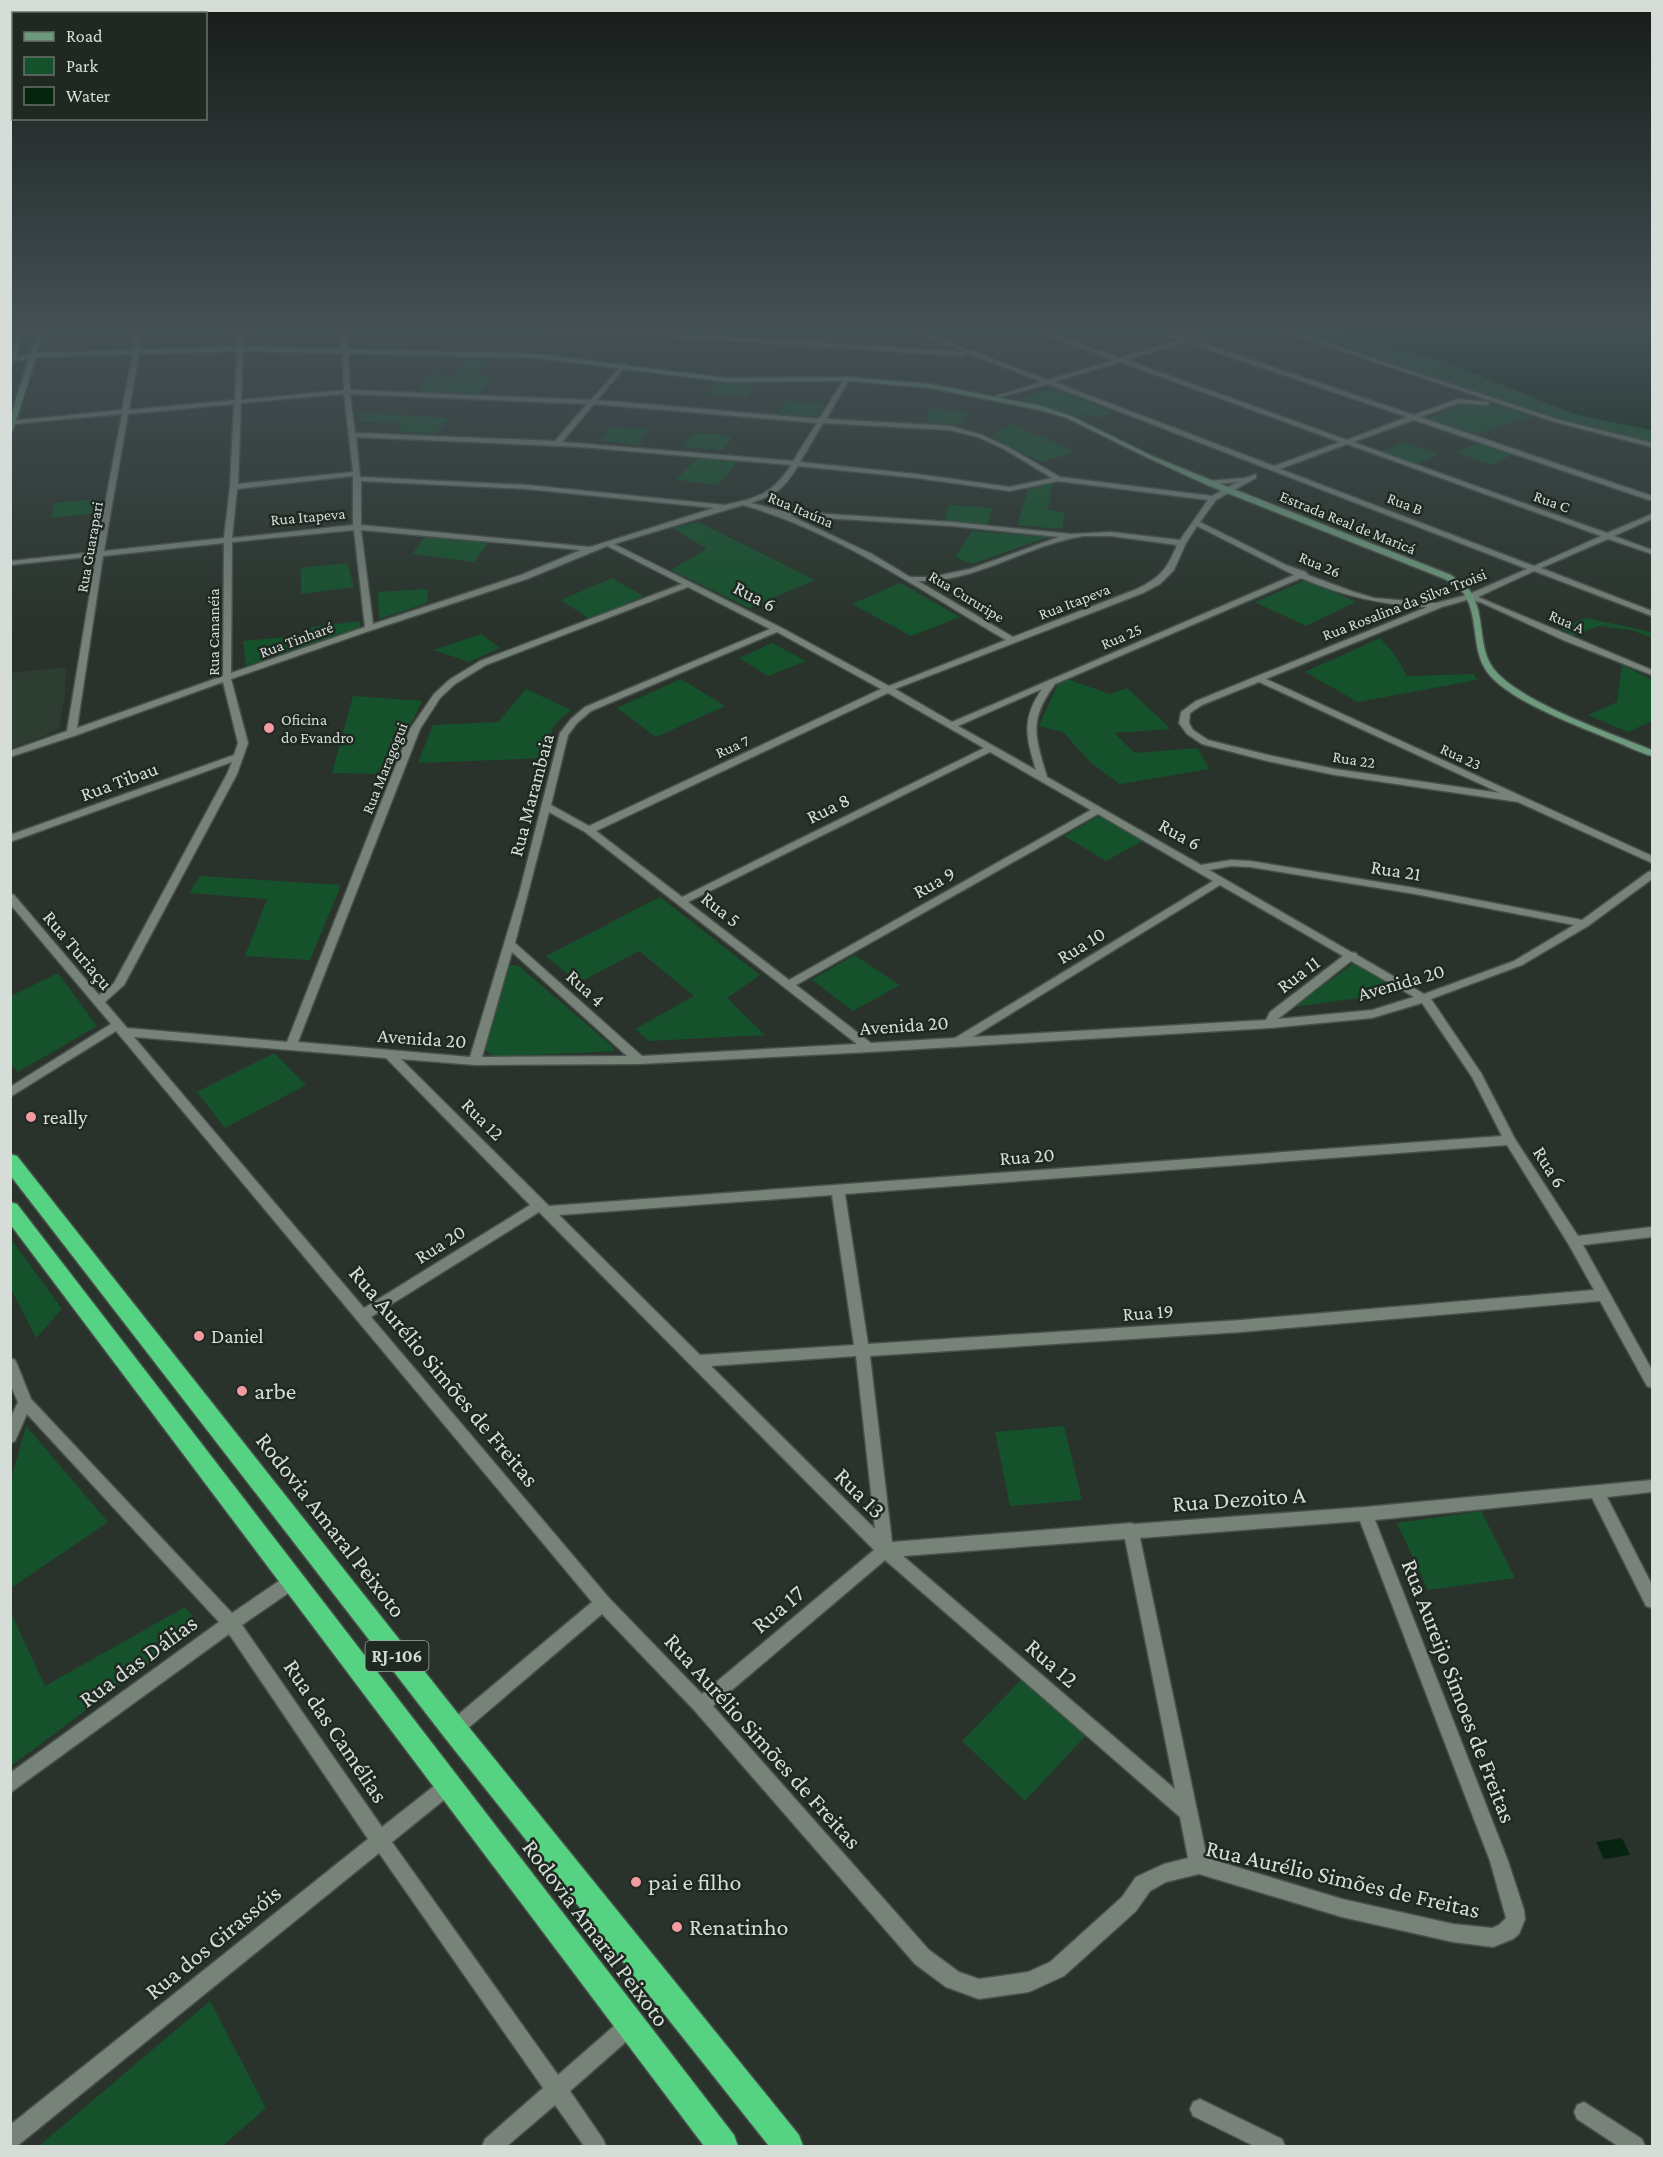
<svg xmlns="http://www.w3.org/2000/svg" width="1663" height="2157" font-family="'Crimson Pro',serif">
	<rect width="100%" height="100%" fill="#29332b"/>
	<!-- built -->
	<path fill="#2d3d31" d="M66 667 65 694 59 728 49 734 11 749V673Z"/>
	<!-- green -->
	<path fill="#15522c" d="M1290 330H1336L1444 361 1558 409 1604 421 1652 430V443L1563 420Z
		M492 358 477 375 495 377 477 394 417 391 430 373 454 376 466 359Z
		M717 381 754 384 746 397 708 394Z
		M1052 388 1115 413 1098 418 1085 414 1079 416 1020 400Z
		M786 401 824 403 817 417 779 414Z
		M1463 404H1496L1532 416 1478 434 1427 418Z
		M930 409 969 411 964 425 925 422Z
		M359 413 449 418 436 434 398 431 402 423 359 422Z
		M1012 424 1076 452 1041 462 991 436Z
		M611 427 649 430 639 445 600 441Z
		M693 433 732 436 723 450 683 447Z
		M1403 442 1438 454 1417 464 1382 452Z
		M1476 443 1512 455 1492 465 1456 453Z
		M698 457 738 461 718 485 676 480Z
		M1053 482 1048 510 1065 512 1062 529 1017 525 1028 490Z
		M98 499 96 513 51 518 54 503Z
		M949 505 992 508 988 525 944 522Z
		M698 522 815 580 749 608 671 570 707 549 673 528Z
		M972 531 1048 537 972 564 955 557Z
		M427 534 490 541 474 562 412 554Z
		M347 563 354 587 301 594V568Z
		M612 578 643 596 591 620 561 600Z
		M1306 580 1356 602 1306 626 1255 602Z
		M900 583 960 617 911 636 852 604Z
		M428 589 427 603 379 619 378 592Z
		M1586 618 1652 632V638L1631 630 1599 626 1573 636 1561 628Z
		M360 621V628L246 666 243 641 307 635 312 627Z
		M481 634 500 648 469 662 434 650Z
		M1380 638 1395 655 1407 676 1474 674 1477 680 1358 702 1305 672Z
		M772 643 806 661 768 676 739 658Z
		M1622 665 1652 680V721L1628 732 1588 715 1617 702Z
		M1061 677 1110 694 1127 688 1171 729 1114 733 1135 753 1198 748 1209 769 1120 784 1091 763 1063 732 1039 726Z
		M681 679 725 706 656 737 617 708Z
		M526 689 571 710 553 726 545 758 418 763 433 725 498 722Z
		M353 696 422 701 387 774 332 773Z
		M1098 816 1144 840 1106 861 1064 836Z
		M200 876 341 885 310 960 245 956 267 899 189 893Z
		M660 897 760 975 727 998 765 1035 649 1041 635 1029 694 996 639 951 578 983 546 956Z
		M854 955 900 985 853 1011 812 980Z
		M1354 963 1400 992 1294 1007Z
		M514 965 520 967 613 1047 614 1051 495 1057 483 1048 507 966Z
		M58 973 97 1026 18 1072 11 1064V996Z
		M274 1053 306 1085 225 1128 197 1092Z
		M11 1239 62 1309 36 1338 11 1289Z
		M26 1426 108 1522 11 1588V1479Z
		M1064 1426 1082 1500 1010 1506 995 1432Z
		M1481 1511 1515 1578 1428 1590 1397 1523Z
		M185 1607 200 1625 11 1766V1613L45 1686Z
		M1027 1674 1090 1731 1025 1801 962 1741Z
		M210 2001 266 2108 222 2146H39Z"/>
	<!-- water -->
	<path fill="#072411" d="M1335 330H1652V430L1578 415 1444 361Z
		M1622 1838 1630 1855 1604 1859 1596 1842Z"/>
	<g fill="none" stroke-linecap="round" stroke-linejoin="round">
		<defs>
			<path id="street" d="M137 330H143L129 410 235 400 238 330H244L241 400 344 390 341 330H347L350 390 591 400 624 363 627 365 626 366 597 400 819 419 844 379 847 377 850 379 826 419 950 426 982 435 1008 447 1060 477 1212 496 1237 482 1210 485H1207V481L1245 478 1256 474V478L1216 500 1200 522 1286 565 1306 572 1308 575 1354 592 1374 598 1436 603 1467 595 1527 569 1048 384 993 399V397L1042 382 909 330H917L1048 380 1114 360 1033 330H1042L1120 358 1180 340 1153 330C1165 330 1175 337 1186 338 1197 339 1211 330 1224 330L1193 340 1414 415 1458 399 1489 402V404L1487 405 1459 403 1420 417 1652 496V500H1649L1414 420 1353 442 1607 533 1652 514V519L1614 536 1652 550V554L1608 539 1541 568 1652 611V616L1534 571 1478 597 1652 670V675L1563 640 1482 603 1470 599 1442 607 1266 679 1652 856V863L1518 802 1335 775 1267 761 1202 744 1187 734 1179 723 1181 712 1196 701 1427 607C1382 605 1342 596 1301 578L1055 684C1028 721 1035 736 1047 777L1201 865 1231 860 1250 861 1415 888 1582 920 1648 872 1652 871V879L1588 926 1522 965 1431 999 1481 1073 1515 1139 1578 1236 1652 1227V1237L1583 1245 1652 1370V1388L1647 1386 1600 1301 1241 1332 870 1356 892 1542 1131 1523 1134 1524 1365 1507 1652 1480V1492L1607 1497 1652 1585V1608L1646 1606 1592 1498 1375 1520 1508 1861 1524 1910 1525 1919 1519 1934 1513 1939 1493 1947 1453 1942 1342 1917 1199 1874 1166 1882 1150 1891 1136 1911 1064 1976 1029 1992 979 1999 946 1987 915 1964 695 1711 602 1614 460 1735 454 1737 448 1735 445 1729 448 1723 592 1602 116 1031 10 1097V1087L111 1024 10 904V894L14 895 99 995 114 983 227 774 232 762 10 842V835L234 755 238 743 223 682 74 736 10 757V751L67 731 96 556 10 565V561L96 552 122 414 13 424 11 423 10 421 122 410ZM1186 342 1407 417 1347 440 1126 360ZM1120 362 1340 442 1274 466 1054 382ZM344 394 353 472 238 484 241 403ZM350 394 587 404 555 441 355 433ZM234 404 230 487 224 538 104 551 128 414ZM594 404 817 423 793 461 562 442ZM823 423 950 430 978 437 1004 449 1052 478 1010 487 916 474 800 462ZM356 437 581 447 791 465C773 494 757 498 725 505L527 485 360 477ZM1347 444 1601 536 1534 566 1280 469ZM798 466 916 478 1010 491 1058 481 1208 500 1180 540 1111 532 1071 534 952 522 782 511 751 503C778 493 782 491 798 466ZM353 476V525L232 538 237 489ZM361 481 527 489 714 508 590 547 361 525ZM743 505C837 532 922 591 1006 640L889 686 780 627 614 544ZM791 516 952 526 1059 537 970 569 932 577H910L872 554ZM1197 526 1294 575 952 722 895 689 1143 593 1160 584 1174 570 1186 543ZM354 530 365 627 231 673 232 542ZM361 530 581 550 521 575 373 624ZM1084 536H1111L1177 545C1167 569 1161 577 1137 589L1013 637 918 581C978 582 1026 545 1084 536ZM224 543 223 676 77 728 103 556ZM607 546 682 584 480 661 449 680 434 694 410 729 287 1042 127 1028 105 1002 124 985 237 774 248 743 231 679 372 630 527 579ZM688 587 770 629 585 707 571 719 560 733 519 894 470 1057 298 1042 420 729 440 698 455 684 486 665ZM777 632 881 689 589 826 551 805 568 735 577 723 591 711ZM1259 682 1500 793 1335 769 1268 755 1208 740 1193 730 1189 723 1190 713 1202 705ZM1042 689C1021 719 1026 738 1036 770L958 726ZM888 693 984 748 682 897 596 831ZM990 752 1091 810 789 980 688 902ZM549 812 585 832 857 1044 642 1056 515 943ZM1098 814 1213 881 955 1038 871 1043 796 985ZM1231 866 1250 867 1415 894 1574 925 1514 961 1424 994 1357 955 1356 953 1351 952 1209 870ZM1220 885 1343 956 1270 1012 1266 1020 973 1037ZM512 952 627 1056 482 1057ZM1351 961 1414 997 1372 1010 1278 1019ZM1422 1003 1472 1077 1502 1136 549 1206 401 1059 475 1065 639 1064 870 1052 1270 1028 1372 1018ZM134 1037 386 1058 530 1205 364 1308ZM1507 1145 1569 1245 1594 1290 1241 1320 868 1344 845 1194ZM832 1195 854 1345 700 1355 559 1215ZM539 1212 874 1550 702 1694 609 1598 371 1317ZM856 1356 875 1529 711 1366ZM1360 1521 1490 1861 1506 1918 1499 1925 1492 1928 1453 1924 1342 1899 1207 1858 1140 1538ZM1125 1539 1175 1789 903 1556ZM885 1560 1180 1817 1188 1858 1164 1864 1136 1877 1122 1897 1050 1962 1028 1972 979 1979 959 1972 929 1950 713 1706Z
				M544 330 655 332 962 352 965 354 962 356 655 336 547 332Z
				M1279 330H1288L1559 420 1652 443V447L1555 422Z
				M10 1358 15 1360 17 1364 31 1399 232 1613 288 1575 294 1573 300 1575 302 1580 300 1585 242 1625 382 1827 443 1779 449 1776 455 1779 458 1785 455 1791 392 1842 558 2075 622 2019 629 2016 636 2019 639 2026 636 2033 570 2091 603 2139 606 2146H584L555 2105 507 2146H482L485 2139 543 2088 379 1853 17 2146H10V2125L368 1839 229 1634 10 1793V1773L219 1622 27 1414 15 1441 10 1443V1419L18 1402 10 1384Z
				M1200 2099 1282 2139 1285 2146H1254L1193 2116 1190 2109 1193 2102Z
				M1584 2102 1642 2139 1645 2146H1618L1577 2119 1574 2112 1577 2105Z"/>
			<path id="secondary" d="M19 330H25L16 356 21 357 30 354 38 330H44L37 353 240 347 537 354 726 378 847 377 930 384 1041 406 1071 416 1152 456 1213 481 1451 575C1456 579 1462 581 1466 586 1487 608 1476 644 1493 668 1517 701 1613 734 1652 750V756C1640 753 1627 746 1614 741 1581 727 1501 699 1484 667 1471 644 1479 609 1460 589 1456 585 1450 582 1445 579L1207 485 1148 458 1067 418 1040 410 930 388 847 381 726 382 537 358 240 351 36 357 13 430 10 432V418L29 358 21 361 15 359 13 363 10 364V354Z"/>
			<path id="highway" d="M10 1154 17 1156 463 1720 799 2135 803 2146H769L445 1738 10 1175Z
				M10 1202 17 1204 734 2135 738 2146H704L10 1224Z"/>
		</defs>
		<!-- street casing -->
		<use href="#street" stroke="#48504b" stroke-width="3"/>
		<!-- secondary casing -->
		<use href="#secondary" stroke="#48504b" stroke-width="3"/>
		<!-- highway casing -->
		<use href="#highway" stroke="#48504b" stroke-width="3"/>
		<!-- street -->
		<use href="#street" fill="#778279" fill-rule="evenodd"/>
		<!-- secondary -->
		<use href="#secondary" fill="#6d9a7c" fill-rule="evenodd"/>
		<!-- highway -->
		<use href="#highway" fill="#56d382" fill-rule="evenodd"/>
	</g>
	<!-- sky -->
	<linearGradient id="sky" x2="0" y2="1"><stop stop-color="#171c18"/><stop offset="0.52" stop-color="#435055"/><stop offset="1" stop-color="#435055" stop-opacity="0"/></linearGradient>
	<rect width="1663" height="632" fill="url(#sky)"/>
	<!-- markers -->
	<g fill="#f49aa1" stroke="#1f2922" stroke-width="2">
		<circle cx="269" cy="728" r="6"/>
		<circle cx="31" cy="1117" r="6"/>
		<circle cx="199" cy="1336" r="6"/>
		<circle cx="242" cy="1391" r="6"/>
		<circle cx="636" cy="1882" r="6"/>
		<circle cx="677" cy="1927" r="6"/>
	</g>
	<g text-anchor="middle" stroke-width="5" stroke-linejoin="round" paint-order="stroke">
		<!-- far-street labels -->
		<g font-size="16" fill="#d6dcd8" stroke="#1f2922">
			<text transform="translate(1552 501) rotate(20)" y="6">Rua C</text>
			<text transform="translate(1405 503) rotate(21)" y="6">Rua B</text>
			<text transform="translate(801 509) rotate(23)" y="6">Rua Itaúna</text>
			<text transform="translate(308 516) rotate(-5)" y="6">Rua Itapeva</text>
			<text transform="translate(1348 522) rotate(22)" y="6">Estrada Real de Maricá</text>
			<text transform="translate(89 547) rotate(-80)" y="6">Rua Guarapari</text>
			<text transform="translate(1320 564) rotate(23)" y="6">Rua 26</text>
			<text transform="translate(967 596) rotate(31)" y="6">Rua Cururipe</text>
			<text transform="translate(1074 601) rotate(-21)" y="6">Rua Itapeva</text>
			<text transform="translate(1404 604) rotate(-21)" y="6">Rua Rosalina da Silva Troisi</text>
			<text transform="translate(1567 621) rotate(23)" y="6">Rua A</text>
			<text transform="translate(213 632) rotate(-90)" y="6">Rua Cananéia</text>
			<text transform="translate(1121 636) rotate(-23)" y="6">Rua 25</text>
			<text transform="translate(296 639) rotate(-20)" y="6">Rua Tinharé</text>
			<text transform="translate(732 746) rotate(-24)" y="6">Rua 7</text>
			<text transform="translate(1461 756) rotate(25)" y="6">Rua 23</text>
			<text transform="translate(1354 759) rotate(9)" y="6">Rua 22</text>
			<text transform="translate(384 768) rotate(-68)" y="6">Rua Maragogui</text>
		</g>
		<!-- far-poi labels -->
		<g font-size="16" fill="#d6dcd8" stroke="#1f2922" text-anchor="start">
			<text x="281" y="725">Oficina<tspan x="281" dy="18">do Evandro</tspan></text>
		</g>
		<!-- shield labels -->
		<rect fill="#1f2922" stroke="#9fa6a1" stroke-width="1.5" x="365.5" y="1641" width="63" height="30" rx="4.5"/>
		<g font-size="18" font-weight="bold" fill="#d6dcd8">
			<text x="397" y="1662">RJ-106</text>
		</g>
		<!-- street labels -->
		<g font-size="20" fill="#d6dcd8" stroke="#1f2922">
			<text transform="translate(755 596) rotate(27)" y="7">Rua 6</text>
			<text transform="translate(119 781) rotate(-20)" y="7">Rua Tibau</text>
			<text transform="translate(531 795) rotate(-75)" y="7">Rua Marambaia</text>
			<text transform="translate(828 808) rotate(-26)" y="7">Rua 8</text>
			<text transform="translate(1180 834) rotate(29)" y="7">Rua 6</text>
			<text transform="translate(1396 870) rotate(9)" y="7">Rua 21</text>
			<text transform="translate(934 882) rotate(-29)" y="7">Rua 9</text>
			<text transform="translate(721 909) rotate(38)" y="7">Rua 5</text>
			<text transform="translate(1081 945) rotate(-31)" y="7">Rua 10</text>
			<text transform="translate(78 950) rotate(50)" y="7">Rua Turiaçu</text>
			<text transform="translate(1298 974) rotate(-37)" y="7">Rua 11</text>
			<text transform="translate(1401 982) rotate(-16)" y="7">Avenida 20</text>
			<text transform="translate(586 988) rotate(42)" y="7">Rua 4</text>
			<text transform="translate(904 1025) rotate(-4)" y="7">Avenida 20</text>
			<text transform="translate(422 1038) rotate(4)" y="7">Avenida 20</text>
			<text transform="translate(483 1119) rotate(45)" y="7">Rua 12</text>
			<text transform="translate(1027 1156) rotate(-4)" y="7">Rua 20</text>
			<text transform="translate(1550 1167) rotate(58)" y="7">Rua 6</text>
			<text transform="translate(440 1244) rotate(-32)" y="7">Rua 20</text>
			<text transform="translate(1148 1312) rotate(-4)" y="7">Rua 19</text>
		</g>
		<!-- poi labels -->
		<g font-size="20" fill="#d6dcd8" stroke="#1f2922" text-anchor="start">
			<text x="43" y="1124">really</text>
			<text x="211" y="1343">Daniel</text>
		</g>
		<!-- near-street labels -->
		<g font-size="24" fill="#d6dcd8" stroke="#1f2922">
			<text transform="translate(444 1376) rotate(50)" y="8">Rua Aurélio Simões de Freitas</text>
			<text transform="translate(860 1493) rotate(45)" y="8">Rua 13</text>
			<text transform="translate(1239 1499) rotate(-4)" y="8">Rua Dezoito A</text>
			<text transform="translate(331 1525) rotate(52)" y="8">Rodovia Amaral Peixoto</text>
			<text transform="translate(778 1609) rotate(-40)" y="8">Rua 17</text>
			<text transform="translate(138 1661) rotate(-36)" y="8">Rua das Dálias</text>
			<text transform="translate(1052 1663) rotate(41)" y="8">Rua 12</text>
			<text transform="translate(1459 1691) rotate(69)" y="8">Rua Aureijo Simoes de Freitas</text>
			<text transform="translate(336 1731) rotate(56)" y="8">Rua das Camélias</text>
			<text transform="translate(763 1741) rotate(48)" y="8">Rua Aurélio Simões de Freitas</text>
			<text transform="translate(1343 1879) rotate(13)" y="8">Rua Aurélio Simões de Freitas</text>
			<text transform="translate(596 1933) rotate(53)" y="8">Rodovia Amaral Peixoto</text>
			<text transform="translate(213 1942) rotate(-39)" y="8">Rua dos Girassóis</text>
		</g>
		<!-- near-poi labels -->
		<g font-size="24" fill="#d6dcd8" stroke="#1f2922" text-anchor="start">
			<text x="254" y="1399">arbe</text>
			<text x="648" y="1890">pai e filho</text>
			<text x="689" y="1935">Renatinho</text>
		</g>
	</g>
	<!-- border -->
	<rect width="1663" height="2157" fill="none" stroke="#d6dcd8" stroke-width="24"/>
	<!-- legend -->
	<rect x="12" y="12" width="195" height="108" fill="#1f2922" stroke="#68716b" stroke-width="1.5"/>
	<rect x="24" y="32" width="30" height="9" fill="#6d9a7c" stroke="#68716b" stroke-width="1.5"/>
	<text x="66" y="42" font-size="18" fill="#d6dcd8">Road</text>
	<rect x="24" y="57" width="30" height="18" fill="#15522c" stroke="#68716b" stroke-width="1.5"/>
	<text x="66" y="72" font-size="18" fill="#d6dcd8">Park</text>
	<rect x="24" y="87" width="30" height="18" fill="#072411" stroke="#68716b" stroke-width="1.5"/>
	<text x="66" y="102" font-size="18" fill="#d6dcd8">Water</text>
</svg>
